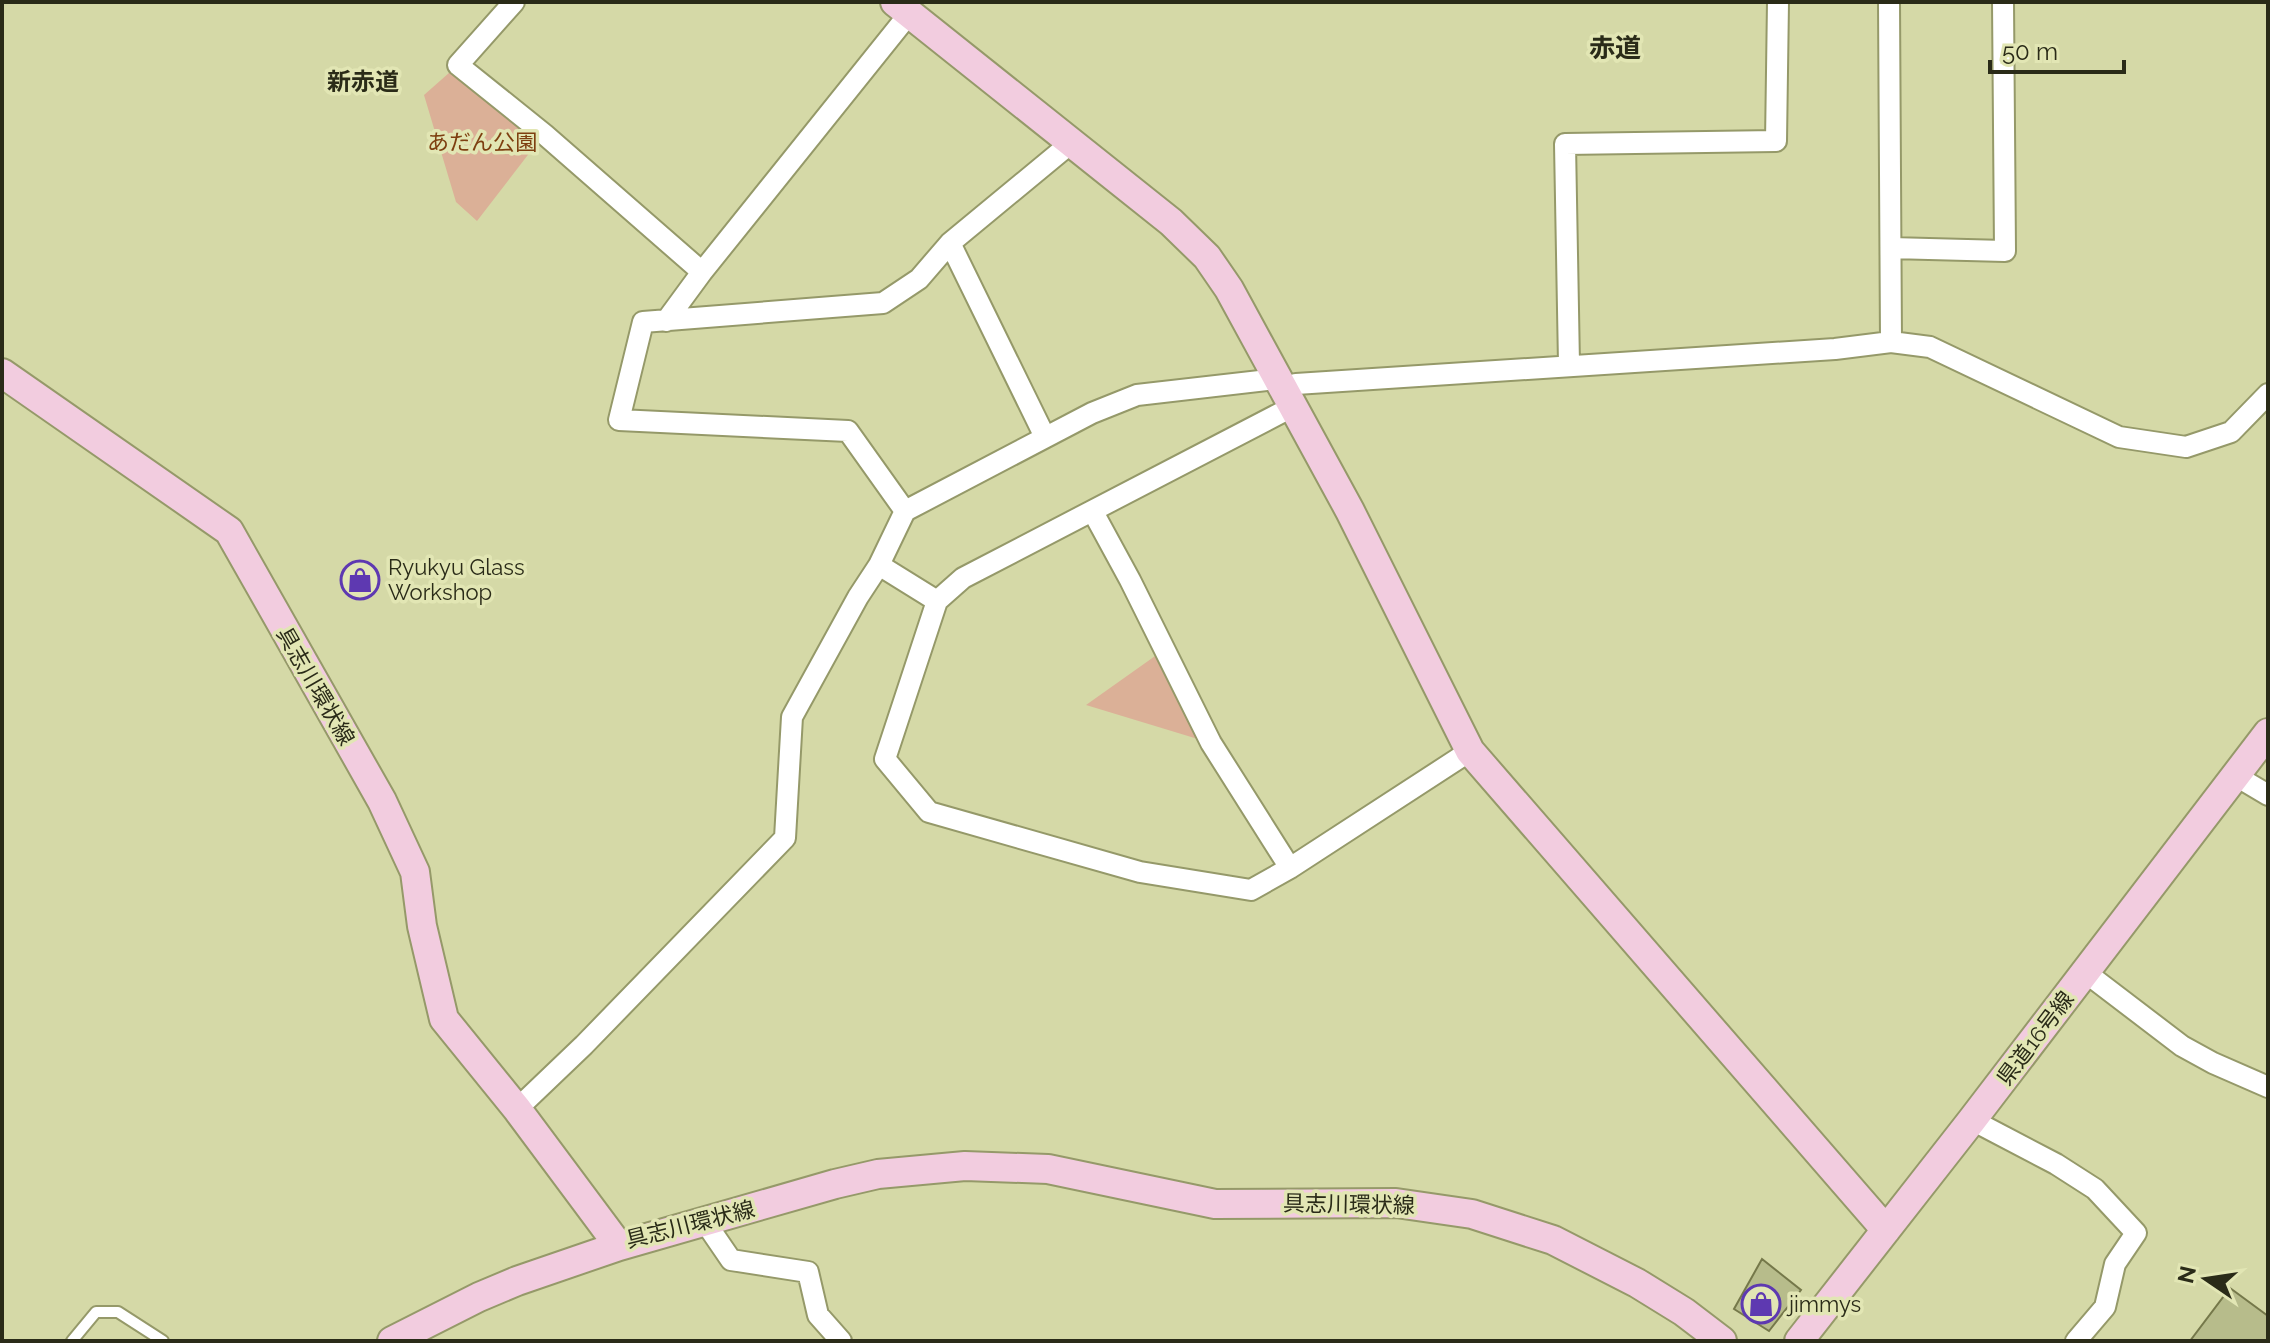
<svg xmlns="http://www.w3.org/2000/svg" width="2270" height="1343" font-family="Raleway,'Noto Sans JP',sans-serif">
	<rect width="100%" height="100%" fill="#d5d9a7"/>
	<!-- green -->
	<path fill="#dbb097" d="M458 65 544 134 477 221 456 202 424 95Z
		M1165 649 1211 743 1086 705Z"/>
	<!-- building -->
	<path fill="#b7bc8b" stroke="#75784a" stroke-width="2" d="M1762 1259 1801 1290 1769 1331 1734 1309Z
		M2230 1288 2268 1316V1341H2190Z"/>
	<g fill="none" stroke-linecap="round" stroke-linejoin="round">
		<defs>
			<path id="lane" d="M72 1341 96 1312H118L163 1341"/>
			<path id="street" d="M514 2 458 65 544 134 702 272
				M1889 2 1891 342
				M950 243 1045 437
				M1891 248 2005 251 2003 2
				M666 321 702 272 909 14
				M1569 364 1565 144 1776 141 1778 2
				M1281 388 1296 384 1835 349 1891 342 1930 347 2119 437 2186 447 2231 432 2268 394
				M1292 407 963 578 937 601 885 759 929 812 1140 872 1251 890 1290 868 1470 751
				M905 511 848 431 619 420 643 322 883 303 919 279 950 243 1071 143
				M1093 512 1130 580 1211 743 1290 868
				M879 565 937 601
				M2236 776 2268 795
				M2085 972 2182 1046 2213 1063 2268 1087
				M517 1109 584 1045 785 838 792 717 858 597 879 565 905 511 1092 413 1137 395 1276 379
				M1972 1120 2056 1164 2095 1189 2136 1233 2115 1264 2105 1307 2076 1341
				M705 1222 731 1260 808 1272 818 1315 841 1341"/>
			<path id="secondary" d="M895 2 1171 222 1207 257 1229 289 1350 511 1470 751 1886 1230
				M2 373 229 531 382 801 415 872 422 926 444 1019 517 1109 619 1246
				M392 1341 479 1297 517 1281 619 1246 835 1184 878 1174 965 1166 1048 1169 1215 1204 1396 1203 1472 1214 1553 1240 1637 1283 1684 1312 1722 1341
				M1799 1341 1972 1120 2268 733"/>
		</defs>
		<!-- lane casing -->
		<use href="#lane" stroke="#959969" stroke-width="14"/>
		<!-- street casing -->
		<use href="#street" stroke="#959969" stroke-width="24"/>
		<!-- secondary casing -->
		<use href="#secondary" stroke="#959969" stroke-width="32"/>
		<!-- lane -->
		<use href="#lane" stroke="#fff" stroke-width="10"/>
		<!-- street -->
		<use href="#street" stroke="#fff" stroke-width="20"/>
		<!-- secondary -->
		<use href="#secondary" stroke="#f2ccdf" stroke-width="28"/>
	</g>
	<!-- icons -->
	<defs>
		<symbol id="shop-ring" viewBox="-11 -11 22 22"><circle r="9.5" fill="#e2e6b4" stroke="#5e39b1" stroke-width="1.5"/><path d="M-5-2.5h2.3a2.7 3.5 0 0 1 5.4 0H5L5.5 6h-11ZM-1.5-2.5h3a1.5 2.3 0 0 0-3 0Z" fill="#5e39b1"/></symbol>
	</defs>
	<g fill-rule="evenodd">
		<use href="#shop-ring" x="338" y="558" width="44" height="44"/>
		<use href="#shop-ring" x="1739" y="1282" width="44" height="44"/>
	</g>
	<g text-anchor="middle" stroke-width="7" stroke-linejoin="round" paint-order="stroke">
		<!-- park labels -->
		<g font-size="22" fill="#7e3f10" stroke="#e2e6b4">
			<text x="482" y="150">あだん公園</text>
		</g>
		<!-- poi labels -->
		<g font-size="22" fill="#2a2b18" stroke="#e2e6b4" text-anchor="start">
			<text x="388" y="575">Ryukyu Glass<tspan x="388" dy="25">Workshop</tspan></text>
			<text x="1789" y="1312">jimmys</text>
		</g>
		<!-- street labels -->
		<g font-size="22" fill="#2a2b18" stroke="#e2e6b4">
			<text transform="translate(316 686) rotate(60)" y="8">具志川環状線</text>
			<text transform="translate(2035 1038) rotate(-53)" y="8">県道16号線</text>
			<text transform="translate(1349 1204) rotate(1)" y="8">具志川環状線</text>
			<text transform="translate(690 1224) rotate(-14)" y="8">具志川環状線</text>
		</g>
		<!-- neighbourhood labels -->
		<g font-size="24" font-weight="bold" fill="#2a2b18" stroke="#e2e6b4">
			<text x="363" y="90">新赤道</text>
		</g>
		<!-- quarter labels -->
		<g font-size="26" font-weight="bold" fill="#2a2b18" stroke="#e2e6b4">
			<text x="1615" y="57">赤道</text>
		</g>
	</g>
	<!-- border -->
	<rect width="2270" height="1343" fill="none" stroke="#2a2b18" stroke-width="8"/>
	<!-- north arrow -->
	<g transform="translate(2206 1279) rotate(283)" stroke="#e2e6b4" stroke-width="6" paint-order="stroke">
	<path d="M0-6L14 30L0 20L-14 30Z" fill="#2a2b18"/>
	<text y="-12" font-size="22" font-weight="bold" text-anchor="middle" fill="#2a2b18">N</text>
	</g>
	<!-- scale -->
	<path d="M1990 60v12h134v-12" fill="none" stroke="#2a2b18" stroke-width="4"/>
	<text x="2002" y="60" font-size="24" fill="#2a2b18" stroke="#e2e6b4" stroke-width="6" paint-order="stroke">50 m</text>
</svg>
